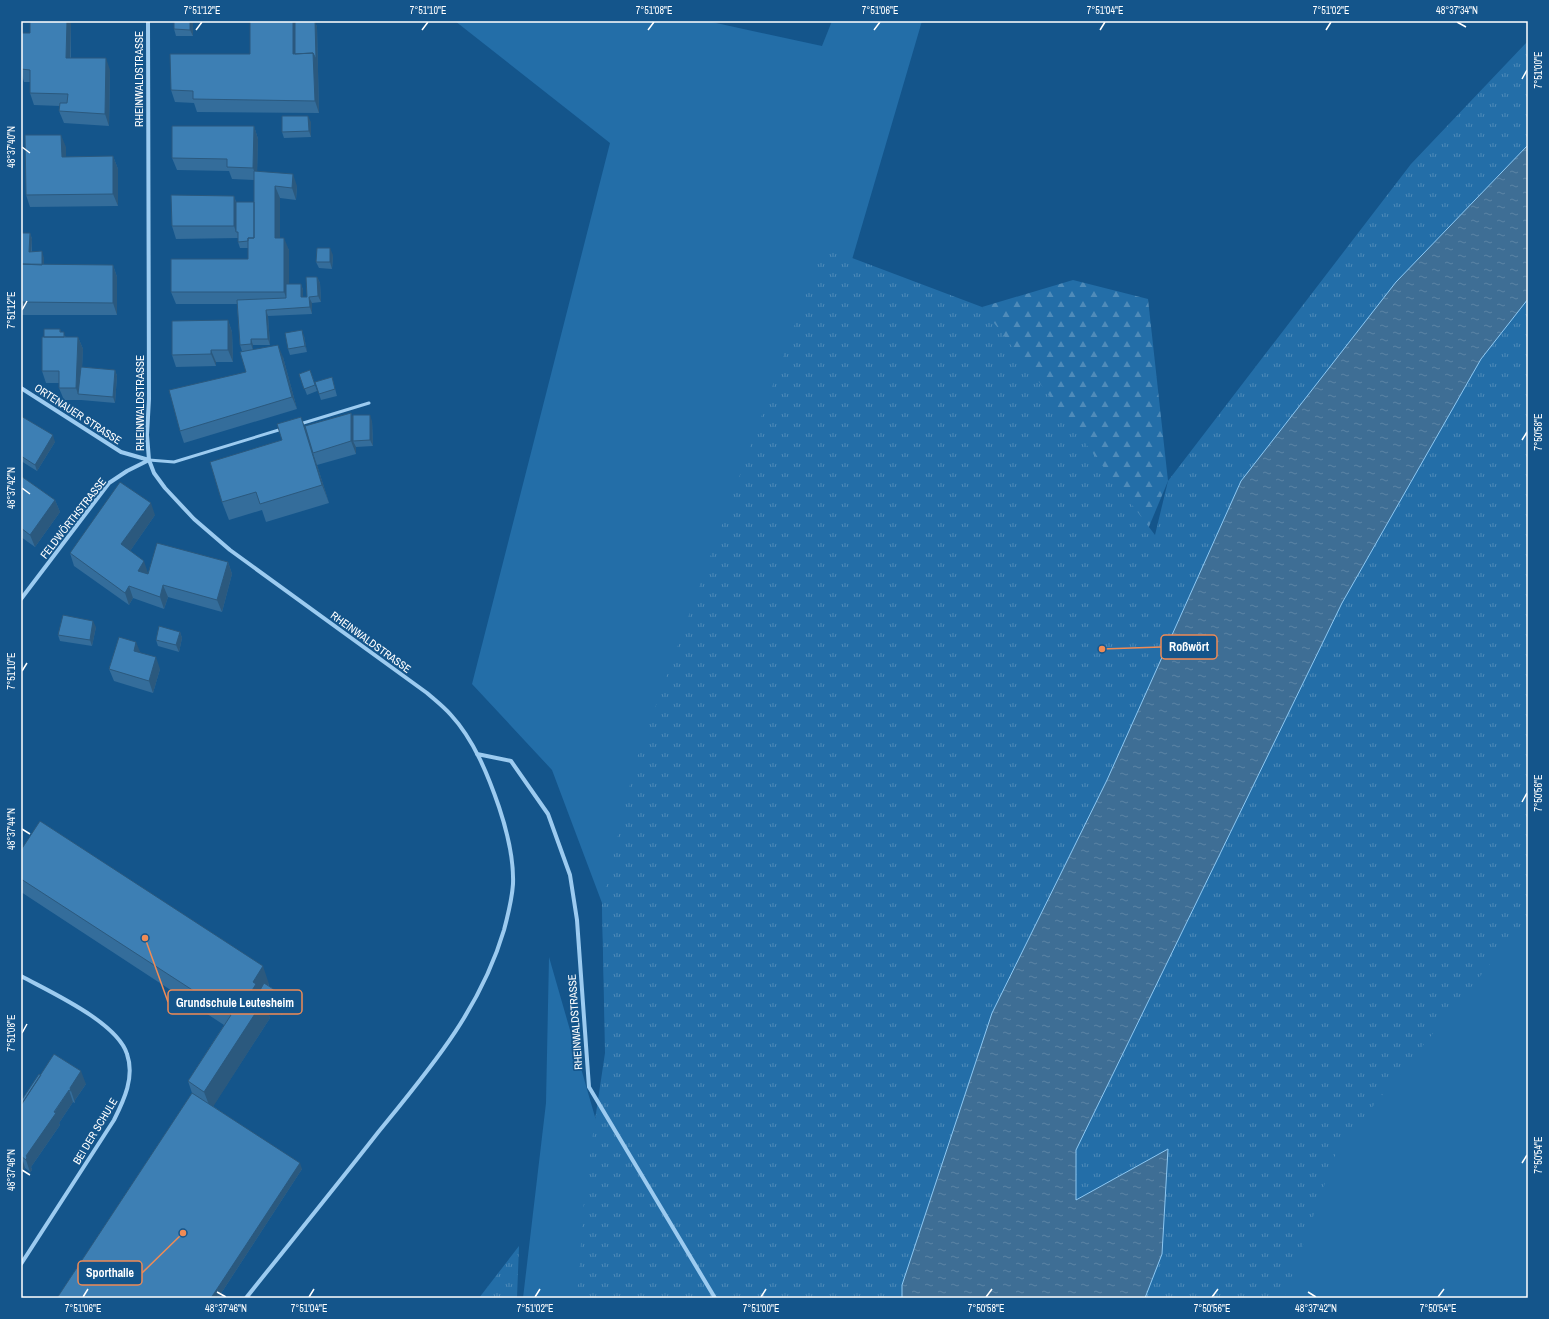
<svg xmlns="http://www.w3.org/2000/svg" width="1549" height="1319" font-family="'Archivo Narrow',sans-serif">
	<defs>
		<pattern id="forest-firs" width="22" height="20" patternUnits="userSpaceOnUse"><rect width="22" height="20" fill="#236ea8"/><path d="M5 1l3.5 6h-7zM16 11l3.5 6h-7z" fill="#4f8bb9"/></pattern>
		<pattern id="park-tufts" width="24" height="20" patternUnits="userSpaceOnUse"><rect width="24" height="20" fill="#236ea8"/><path d="M3 7l-1-3M5 7V3M7 7l1-3M15 17l-1-3M17 17v-4M19 17l1-3" fill="none" stroke="#4f8bb9"/></pattern>
		<pattern id="water-ripples" width="26" height="14" patternUnits="userSpaceOnUse"><rect width="26" height="14" fill="#3e6e95"/><path d="M2 4q2-2 4 0t4 0M15 11q2-2 4 0t4 0" fill="none" stroke="#5b84a5"/></pattern>
	</defs>
	<rect width="100%" height="100%" fill="#14558b"/>
	<!-- grass -->
	<path fill="#236ea8" d="M455 21H707L822 46 832 21H922L851 263 606 1065 602 903 552 770 472 684 610 143Z
		M1528 501V1298H1145Z
		M549 957 610 1169 603 1298H523L546 1103Z"/>
	<!-- forest -->
	<path fill="url(#forest-firs)" d="M1073 280 1148 299 1168 481 1133 565 982 307Z"/>
	<!-- park -->
	<path fill="url(#park-tufts)" d="M1528 41V918L1337 1150 1284 1298H577L585 1187 605 1053 602 903 635 763 823 247 982 307 1155 535 1168 481 1411 164Z
		M519 1246 517 1298H479Z"/>
	<!-- water -->
	<path fill="url(#water-ripples)" stroke="#8dc8f3" d="M1528 145V299L1481 359 1342 603 1076 1150V1200L1168 1149 1162 1254 1145 1298H902V1285L992 1013 1107 780 1241 481 1396 282Z"/>
	<g fill="none" stroke-linecap="round" stroke-linejoin="round">
		<!-- lane -->
		<path stroke="#9ccbf0" stroke-width="3" d="M300 424 369 403
			M149 460 174 462 282 429"/>
		<!-- street -->
		<path stroke="#9ccbf0" stroke-width="4" d="M148 21 149 399 147 435 149 460 154 473 165 488 194 519 230 550 427 693C435 700 444 707 451 715 474 740 488 775 499 807 507 831 514 858 513 884 512 899 508 915 504 930 480 1011 428 1071 376 1135 333 1190 289 1244 246 1298
			M21 388 121 452 149 460
			M21 599 109 483 127 471 149 460
			M477 754 511 761 548 814 570 875 577 920 589 1087 715 1298
			M21 976C50 992 117 1022 127 1054 135 1077 124 1100 114 1120L21 1264"/>
	</g>
	<!-- wall -->
	<path fill="#346d9b" d="M30 21H71V58L110 70 109 126 64 123 59 111 60 106 34 105 30 93V82H24L21 72V33H30Z
		M193 21V36H176L174 29Z
		M250 21H323L315 22 317 27 319 113 197 112 194 103 175 102 171 90 250 54Z
		M311 122V137L284 138 282 132Z
		M254 126 258 139 257 171 297 186 296 200 280 198V238L289 250V284H301L303 290V297H307L317 277 320 283 321 302 312 303V314L268 316 270 345H253V349L283 357 297 409 184 443 180 431 246 372 244 351H242L240 345 237 304H176L171 292 248 259V248H240L238 242V238L176 239 172 226 234 196 236 202H254V180L232 179 229 171 177 170 172 158Z
		M66 147V157L113 156 118 169V206L30 207 26 195Z
		M21 233H30L32 239V252L44 258V265H113L117 277V315H21Z
		M333 255 332 269 319 268 316 262Z
		M228 320 232 332 233 362H216V366L176 367 172 355Z
		M60 329 61 332 66 337H78L83 349 82 367 115 370 117 376 115 403 81 400H64L59 388V383H46L42 371 44 337Z
		M304 336 307 352 290 355 288 349Z
		M310 370 317 391 307 395 299 374Z
		M332 377 337 396 321 400 319 394Z
		M351 413 353 418 372 421 373 446 356 447V454L317 465 329 503 266 522 262 510 229 520 222 502 282 440 305 426Z
		M21 416 55 442 37 471 21 461Z
		M21 476 55 500 60 512 35 547 21 537Z
		M155 515 130 551 148 573 147 574 228 562 232 574 222 612 168 597 164 609 133 598 129 605 74 566 70 553Z
		M96 627 92 646 60 641 58 635Z
		M180 632 182 638 179 652 158 646 156 640Z
		M109 669H160L153 693 114 681Z
		M21 850 269 984V986L287 998 289 1004 282 1015 265 1004 270 1018 213 1106 302 1169 218 1298H57L192 1093 188 1081 224 1025 21 892Z
		M41 1075 86 1084 75 1100V1103L73 1102 59 1123 60 1125 31 1167 32 1170 30 1172 25 1168 21 1174V1101Z"/>
	<!-- shaded-wall -->
	<path fill="#2b597e" d="M67 21H71L70 70 66 58Z
		M190 21H193V36L190 30Z
		M293 21H297L298 60 293 54Z
		M315 21 317 27 319 113 315 101 313 53Z
		M106 58 110 70 109 126 105 114Z
		M308 116 311 122V137L309 131Z
		M254 126 258 139 257 180 253 168Z
		M61 135 66 147V169L62 157Z
		M113 156 118 169V206L113 194Z
		M293 174 297 186 296 200 292 188Z
		M275 186 280 198V250L275 238Z
		M234 196 238 208V232H236L234 226Z
		M30 233 32 239 31 258 29 252Z
		M284 238 289 250V304L284 292Z
		M330 248 333 255 332 269 330 262Z
		M42 251 44 258V277L42 270Z
		M113 265 117 277V315L113 303Z
		M317 277 320 283 321 302 318 296Z
		M301 284 303 290V304L301 297Z
		M309 297 312 303V314L310 307Z
		M266 310 268 316 270 345 268 339Z
		M228 320 232 332 233 362 228 350Z
		M302 330 304 336 307 352 305 346Z
		M78 337 83 349 81 394H78L76 388Z
		M251 339 253 345V350L251 344Z
		M278 345 283 357 297 409 292 397Z
		M211 350 216 362V366L211 354Z
		M115 370 117 376 115 403 113 397Z
		M351 413 356 425 353 441 356 447V454L351 441Z
		M370 415 372 421 373 446 370 440Z
		M301 417 308 435 313 453 317 465 329 503 322 485Z
		M53 435 55 442 37 471 35 465Z
		M55 500 60 512 35 547 30 535Z
		M151 503 155 515 126 557 121 544Z
		M144 561 148 573 142 583 138 571Z
		M228 562 232 574 222 612 217 600Z
		M163 585 168 597 164 609 160 597Z
		M129 586 133 598 129 605 125 593Z
		M93 621 96 627 92 646 90 640Z
		M180 632 182 638 179 652 176 645Z
		M136 642 141 654 134 651Z
		M156 657 160 669 153 693 149 681Z
		M263 966 269 984 262 997 261 996 263 1002 264 1000 270 1018 211 1110 204 1092 251 992 253 982Z
		M287 998 289 1004 282 1015 280 1009Z
		M81 1071 86 1084 75 1100V1103L70 1088Z
		M69 1090 73 1102 59 1123 60 1125 31 1167 32 1170 30 1172 26 1160V1156Z
		M23 1161 25 1168 21 1174V1164Z
		M300 1163 302 1169 218 1298H211Z"/>
	<!-- building -->
	<path fill="#3d7fb4" stroke="#2b597e" d="M30 21H67L66 58H106L105 114 59 111 60 103H67L68 94 30 93V70L21 69V33H30Z
		M174 21H190V30L174 29Z
		M250 21H293V54L313 53 315 101 193 99V91L171 90 170 54H250Z
		M295 21H315L316 59 313 53 295 54Z
		M282 116H308L309 131 282 132Z
		M172 126H254L253 168 227 167V159L172 158Z
		M25 135H61L62 157 113 156V194L26 195Z
		M254 171 293 174 292 188 275 186V238H284V292H171V259H248V238H254Z
		M171 195 234 196V226H172Z
		M236 202H254V238H248V241L238 242V232H236Z
		M21 233H30L29 252 42 251V265L21 264Z
		M317 248H330V262H316Z
		M21 264 113 265V303L21 302Z
		M306 277H317L318 296 309 297 310 307 266 310 268 339H251V344L240 345 237 300 286 298V284H301V297H307Z
		M228 320V350H211V354L172 355V321Z
		M44 329H60V332H64V337H44Z
		M302 330 305 346 288 349 285 333Z
		M42 337H78L76 388H59V371H42Z
		M278 345 292 397 180 431 169 390 246 372 240 352Z
		M81 367 115 370 113 397 78 394Z
		M310 370 315 385 304 389 299 374Z
		M332 377 335 389 319 394 315 382Z
		M351 413V441L313 453 305 426Z
		M353 415H370V440L353 441Z
		M21 416 53 435 35 465 21 456Z
		M301 417 322 485 260 504 256 492 222 502 210 462 282 440 277 424Z
		M21 476 55 500 30 535 21 528Z
		M120 482 151 503 121 544 144 561 138 571 148 574 157 543 228 562 217 600 163 585 160 597 129 586 125 593 70 553Z
		M63 615 93 621 90 640 58 635Z
		M159 626 180 632 176 645 156 640Z
		M119 637 136 642 134 651 156 657 149 681 109 669Z
		M40 821 263 966 253 982 256 984 251 992 264 1000 204 1092 188 1081 231 1015 21 879V850Z
		M264 983 287 998 280 1009 261 996 259 992Z
		M54 1054 81 1071 70 1088 71 1091 69 1090 54 1112 56 1113 26 1156 27 1157 26 1160 21 1156V1105Z
		M39 1074 41 1075 21 1105V1101Z
		M192 1093 300 1163 211 1298H57Z"/>
	<!-- ticks -->
	<path fill="none" stroke="#fff" stroke-width="1.5" d="M1457 22 1466 27M196 30 202 22M422 30 428 22M648 30 654 22M874 30 880 22M1100 30 1105 22M1326 30 1331 22M1522 79 1527 70M22 147 30 153M22 310 27 301M1522 440 1527 432M22 488 30 494M22 671 27 663M1522 802 1527 793M22 829 30 834M22 1033 27 1024M1522 1163 1527 1155M22 1170 30 1175M217 1292 226 1297M1308 1292 1316 1297M83 1297 88 1289M309 1297 314 1289M535 1297 540 1289M761 1297 766 1289M986 1297 992 1289M1212 1297 1218 1289M1438 1297 1444 1289"/>
	<g text-anchor="middle" stroke-width="3.5" stroke-linejoin="round" paint-order="stroke">
		<!-- street labels -->
		<g font-size="11" fill="#fff" stroke="#14558b">
			<text transform="translate(139 79) rotate(-90)" y="4">RHEINWALDSTRASSE</text>
			<text transform="translate(140 403) rotate(-90)" y="4">RHEINWALDSTRASSE</text>
			<text transform="translate(78 414) rotate(33)" y="4">ORTENAUER STRASSE</text>
			<text transform="translate(73 518) rotate(-52)" y="4">FELDWÖRTHSTRASSE</text>
			<text transform="translate(371 642) rotate(36)" y="4">RHEINWALDSTRASSE</text>
			<text transform="translate(575 1022) rotate(-94)" y="4">RHEINWALDSTRASSE</text>
			<text transform="translate(95 1131) rotate(-59)" y="4">BEI DER SCHULE</text>
		</g>
	</g>
	<!-- callouts -->
	<path fill="none" stroke="#ef8b55" stroke-width="1.5" d="M1102 649L1161 647M145 938L168 1002M183 1233L142 1273"/>
	<g fill="#ef8b55" stroke="#14558b" stroke-width="1.5">
		<circle cx="1102" cy="649" r="4"/>
		<circle cx="145" cy="938" r="4"/>
		<circle cx="183" cy="1233" r="4"/>
	</g>
	<g fill="#14558b" stroke="#ef8b55" stroke-width="1.5">
		<rect x="1161" y="635" width="56" height="24" rx="4"/>
		<rect x="168" y="990" width="134" height="24" rx="4"/>
		<rect x="78" y="1261" width="64" height="24" rx="4"/>
	</g>
	<g font-size="12" text-anchor="middle" font-weight="bold" fill="#fff">
		<text x="1189" y="651">Roßwört</text>
		<text x="235" y="1007">Grundschule Leutesheim</text>
		<text x="110" y="1277">Sporthalle</text>
	</g>
	<!-- border -->
	<rect width="1549" height="1319" fill="none" stroke="#14558b" stroke-width="44"/>
	<rect x="22" y="22" width="1505" height="1275" fill="none" stroke="#fff" stroke-width="1.5"/>
	<g font-size="10" text-anchor="middle" fill="#fff">
		<text x="202" y="14">7°51'12"E</text>
		<text x="428" y="14">7°51'10"E</text>
		<text x="654" y="14">7°51'08"E</text>
		<text x="880" y="14">7°51'06"E</text>
		<text x="1105" y="14">7°51'04"E</text>
		<text x="1331" y="14">7°51'02"E</text>
		<text x="1457" y="14">48°37'34"N</text>
		<text transform="translate(1538 70) rotate(-90)" y="4">7°51'00"E</text>
		<text transform="translate(11 147) rotate(-90)" y="4">48°37'40"N</text>
		<text transform="translate(11 310) rotate(-90)" y="4">7°51'12"E</text>
		<text transform="translate(1538 432) rotate(-90)" y="4">7°50'58"E</text>
		<text transform="translate(11 488) rotate(-90)" y="4">48°37'42"N</text>
		<text transform="translate(11 671) rotate(-90)" y="4">7°51'10"E</text>
		<text transform="translate(1538 793) rotate(-90)" y="4">7°50'56"E</text>
		<text transform="translate(11 829) rotate(-90)" y="4">48°37'44"N</text>
		<text transform="translate(11 1033) rotate(-90)" y="4">7°51'08"E</text>
		<text transform="translate(1538 1155) rotate(-90)" y="4">7°50'54"E</text>
		<text transform="translate(11 1170) rotate(-90)" y="4">48°37'46"N</text>
		<text x="83" y="1312">7°51'06"E</text>
		<text x="226" y="1312">48°37'46"N</text>
		<text x="309" y="1312">7°51'04"E</text>
		<text x="535" y="1312">7°51'02"E</text>
		<text x="761" y="1312">7°51'00"E</text>
		<text x="986" y="1312">7°50'58"E</text>
		<text x="1212" y="1312">7°50'56"E</text>
		<text x="1316" y="1312">48°37'42"N</text>
		<text x="1438" y="1312">7°50'54"E</text>
	</g>
</svg>
